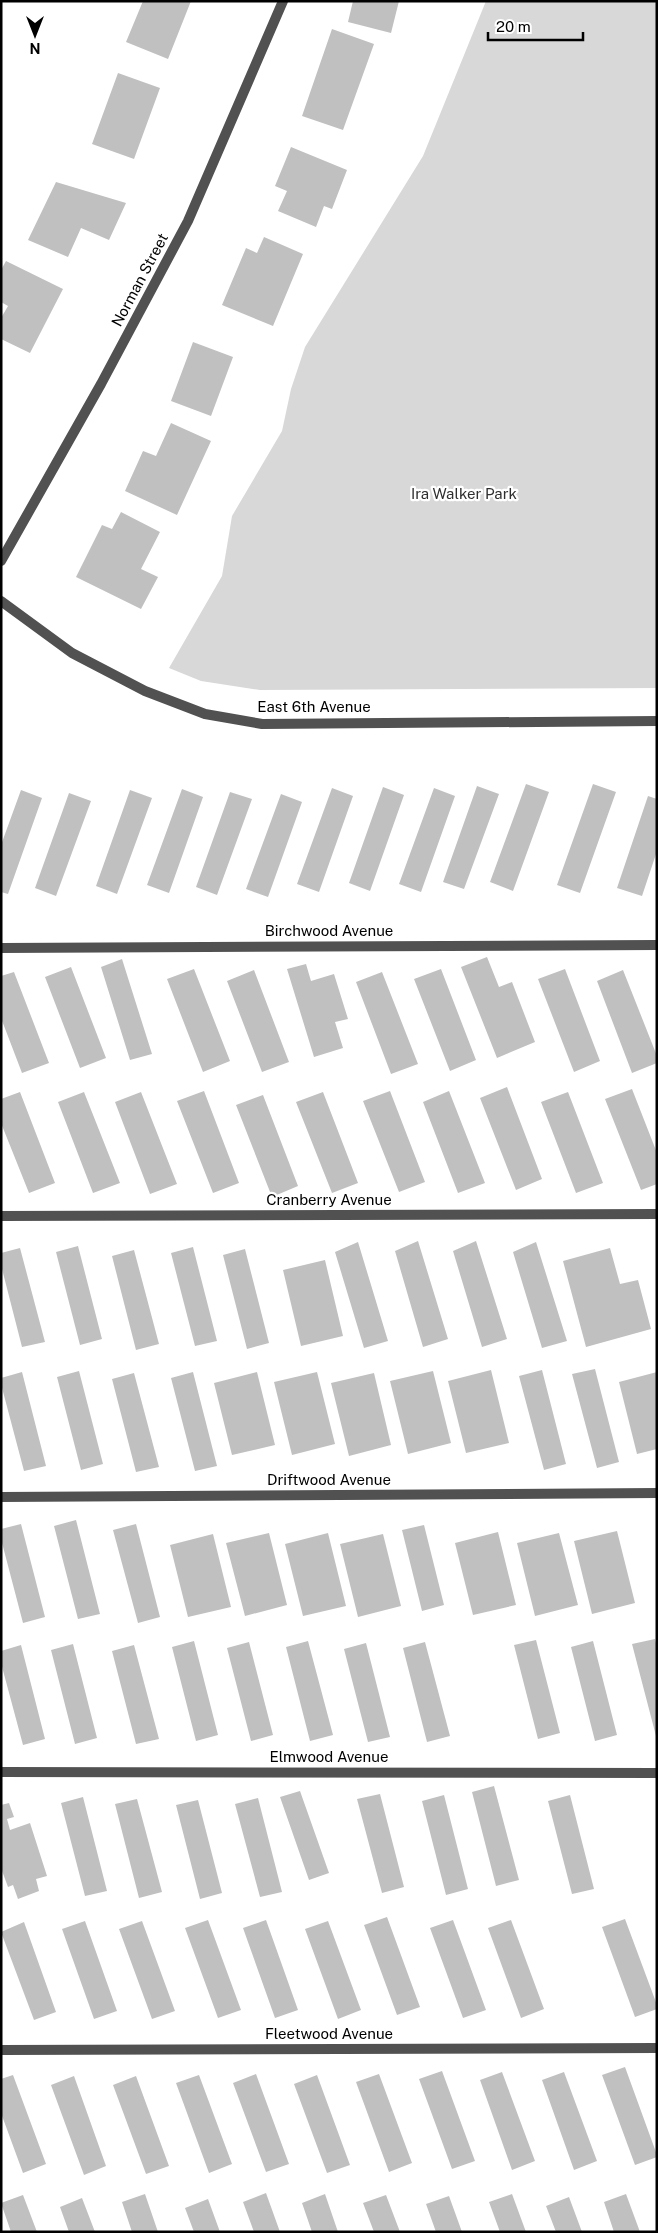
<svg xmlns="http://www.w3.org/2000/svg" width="658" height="2233" font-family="'Public Sans',sans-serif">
	<rect width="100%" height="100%" fill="#fff"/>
	<!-- green -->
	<path fill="#d8d8d8" d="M486 1H657V688L260 690 201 681 169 668 222 576 232 516 282 431 291 389 305 347 423 156Z"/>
	<!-- building -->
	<path fill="#c0c0c0" d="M143 1H191L168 59 126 42Z
		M353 1H399L391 33 348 22Z
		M332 29 374 44 343 130 302 116Z
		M118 73 160 88 134 159 92 144Z
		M291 147 347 170 332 209 324 206 316 227 278 211 287 191 275 186Z
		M56 182 126 203 109 240 81 228 68 257 28 240Z
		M264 237 303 254 273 326 222 305 246 248 257 253Z
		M6 261 63 289 30 353 1 339V318L8 306 1 302V270Z
		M193 342 233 357 211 416 171 401Z
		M171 423 211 441 177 515 125 491 143 451 156 456Z
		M121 512 160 532 141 569 158 577 141 609 76 577 102 525 112 529Z
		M526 784 549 792 513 891 490 882Z
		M593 784 616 792 580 893 557 885Z
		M477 786 499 794 464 889 443 882Z
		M383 787 404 795 370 891 349 883Z
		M332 788 353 796 319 892 297 884Z
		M434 788 455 796 421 892 399 884Z
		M182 789 203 797 169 893 147 885Z
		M21 790 42 798 8 894 1 892V845Z
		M130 790 152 798 117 894 96 886Z
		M230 792 252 799 217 895 196 887Z
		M69 793 91 801 56 896 35 888Z
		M281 794 302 802 268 897 246 889Z
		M648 796 657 799V851L642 896 617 888Z
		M487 957 499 987 512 982 535 1042 497 1058 461 967Z
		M122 959 152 1054 130 1060 101 967Z
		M306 964 311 981 334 974 348 1019 335 1022 343 1048 314 1057 287 969Z
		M71 967 106 1058 80 1068 45 977Z
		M194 969 230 1061 203 1072 167 979Z
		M441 969 476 1060 450 1071 414 979Z
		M565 969 600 1061 574 1072 538 979Z
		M254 970 289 1062 262 1072 227 981Z
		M623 970 657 1056V1063L632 1073 597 981Z
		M14 972 49 1063 22 1073 1 1018V976Z
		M382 972 418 1064 391 1074 356 982Z
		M507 1087 542 1179 516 1190 480 1098Z
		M632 1089 657 1153V1184L641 1190 605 1099Z
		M204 1091 239 1183 213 1193 177 1101Z
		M390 1091 425 1182 399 1192 363 1101Z
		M449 1091 485 1183 458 1193 423 1102Z
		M20 1092 55 1183 29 1193 1 1123V1099Z
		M84 1092 120 1183 93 1193 58 1102Z
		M141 1092 177 1184 150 1194 115 1102Z
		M323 1092 358 1183 332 1193 296 1102Z
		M568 1092 603 1183 576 1193 541 1102Z
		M263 1095 298 1186 272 1197 236 1105Z
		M418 1241 448 1339 423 1347 395 1251Z
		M476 1241 507 1339 482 1347 453 1251Z
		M358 1242 388 1341 364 1348 335 1252Z
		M536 1242 567 1341 542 1348 513 1252Z
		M78 1246 102 1339 80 1345 56 1252Z
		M193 1247 217 1341 195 1346 171 1253Z
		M20 1248 45 1342 22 1347 1 1265V1253Z
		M610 1248 620 1284 638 1280 651 1329 586 1347 563 1261Z
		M245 1249 269 1343 247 1349 223 1255Z
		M134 1250 159 1344 136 1350 112 1256Z
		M325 1260 343 1336 301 1346 283 1270Z
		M595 1369 619 1462 597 1468 572 1374Z
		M491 1370 509 1443 466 1453 448 1381Z
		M542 1370 566 1464 544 1470 519 1376Z
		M79 1371 103 1464 81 1470 57 1377Z
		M433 1371 451 1443 408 1454 390 1381Z
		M22 1372 46 1466 24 1471 1 1384V1378Z
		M193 1372 217 1466 195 1471 171 1378Z
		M257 1372 275 1445 232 1455 214 1383Z
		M317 1372 335 1444 292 1455 274 1382Z
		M657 1372V1449L637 1454 619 1382Z
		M134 1373 159 1467 136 1472 112 1379Z
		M374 1373 391 1445 349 1456 331 1383Z
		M76 1520 100 1614 78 1619 54 1526Z
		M21 1524 45 1617 23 1623 1 1539V1529Z
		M136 1524 160 1617 138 1623 113 1530Z
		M424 1525 444 1605 422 1611 402 1530Z
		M617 1531 635 1603 592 1614 574 1541Z
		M498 1532 516 1605 473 1615 455 1543Z
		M269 1533 287 1605 245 1616 226 1543Z
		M328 1533 346 1606 303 1616 285 1544Z
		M559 1533 578 1605 535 1616 517 1543Z
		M213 1534 231 1607 188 1617 170 1545Z
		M383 1534 401 1606 358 1617 340 1544Z
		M655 1639 657 1647 656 1736 632 1644Z
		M536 1640 560 1733 538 1739 514 1645Z
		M194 1641 218 1735 196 1741 172 1647Z
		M308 1641 333 1735 310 1741 286 1647Z
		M593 1641 617 1735 595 1741 571 1647Z
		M249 1642 273 1735 251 1741 227 1648Z
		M425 1642 450 1736 427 1742 403 1648Z
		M366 1643 390 1737 368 1742 344 1649Z
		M73 1644 97 1738 75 1744 51 1650Z
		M21 1645 45 1739 23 1745 1 1663V1651Z
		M134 1645 159 1739 136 1744 112 1651Z
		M494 1786 519 1880 496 1886 472 1792Z
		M300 1791 329 1873 309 1880 280 1797Z
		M380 1794 404 1887 382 1893 357 1799Z
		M444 1795 468 1889 446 1895 422 1801Z
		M570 1795 594 1889 572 1894 548 1801Z
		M83 1797 107 1891 85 1896 61 1803Z
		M258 1798 282 1892 260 1897 235 1804Z
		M137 1799 162 1892 139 1898 115 1804Z
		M198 1800 222 1893 200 1899 176 1805Z
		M9 1803 14 1817 7 1819 10 1830 30 1823 47 1876 36 1879 39 1891 18 1899 13 1885 8 1887 1 1868V1805Z
		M387 1917 420 2007 397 2015 364 1925Z
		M625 1919 657 2005V2009L635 2017 602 1927Z
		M208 1920 241 2010 218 2018 185 1928Z
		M266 1920 298 2010 275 2018 243 1928Z
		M453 1920 486 2010 463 2018 430 1928Z
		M511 1920 544 2009 521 2018 488 1928Z
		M85 1921 117 2011 94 2019 62 1929Z
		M142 1921 175 2011 152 2019 119 1929Z
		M328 1921 361 2010 338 2019 305 1929Z
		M24 1922 56 2012 34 2020 1 1932Z
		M625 2067 657 2155V2157L635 2165 602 2075Z
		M442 2071 475 2161 452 2169 419 2079Z
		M502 2072 535 2161 512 2170 480 2080Z
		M564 2072 597 2161 574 2170 542 2080Z
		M256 2074 289 2164 266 2172 233 2083Z
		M379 2074 412 2163 389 2172 356 2082Z
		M13 2075 46 2164 23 2173 1 2113V2079Z
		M199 2075 232 2164 209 2173 176 2083Z
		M317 2075 350 2165 327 2173 294 2084Z
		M74 2076 106 2166 84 2175 51 2085Z
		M136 2076 169 2166 146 2174 113 2085Z
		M266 2193 280 2232H254L243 2202Z
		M145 2194 158 2232H132L122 2202Z
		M325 2194 338 2232H312L302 2203Z
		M512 2194 526 2232H500L489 2202Z
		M626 2194 640 2232H614L604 2202Z
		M23 2195 37 2232H11L1 2203Z
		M386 2195 400 2232H374L363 2203Z
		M449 2196 462 2232H436L426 2204Z
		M569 2197 582 2232H556L546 2206Z
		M82 2198 95 2232H69L60 2207Z
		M208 2199 220 2232H194L185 2208Z"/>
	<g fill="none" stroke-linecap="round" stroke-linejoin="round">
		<!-- minor -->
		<path stroke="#515151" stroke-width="10" d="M1 561 101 384 188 221 283 1
			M1 601 72 653 145 691 205 714 262 724 657 721
			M1 948 657 945
			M1 1216 657 1214
			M1 1497 657 1493
			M1 1772 657 1773
			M1 2050 657 2048"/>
	</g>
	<g text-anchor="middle" stroke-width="4.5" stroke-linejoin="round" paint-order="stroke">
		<!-- street labels -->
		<g font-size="15" fill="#000" stroke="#fff">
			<text transform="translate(140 280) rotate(-62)" y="5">Norman Street</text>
			<text x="314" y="712">East 6th Avenue</text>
			<text x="329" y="936">Birchwood Avenue</text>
			<text x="329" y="1205">Cranberry Avenue</text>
			<text x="329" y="1485">Driftwood Avenue</text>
			<text x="329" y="1762">Elmwood Avenue</text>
			<text x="329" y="2039">Fleetwood Avenue</text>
		</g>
		<!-- park labels -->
		<g font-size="15" fill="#2f2f2f" stroke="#fff">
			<text x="464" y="499">Ira Walker Park</text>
		</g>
	</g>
	<!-- border -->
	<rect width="658" height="2233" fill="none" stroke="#000000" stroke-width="5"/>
	<!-- north arrow -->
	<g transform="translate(35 35) rotate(180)" stroke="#ffffff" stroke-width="4" paint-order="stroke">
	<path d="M0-4L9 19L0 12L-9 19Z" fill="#000000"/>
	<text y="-8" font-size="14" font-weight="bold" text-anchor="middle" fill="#000000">N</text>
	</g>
	<!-- scale -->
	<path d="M488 32v8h95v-8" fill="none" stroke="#000000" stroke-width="2.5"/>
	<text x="496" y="32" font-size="15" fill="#000000" stroke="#ffffff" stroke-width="4" paint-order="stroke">20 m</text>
</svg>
